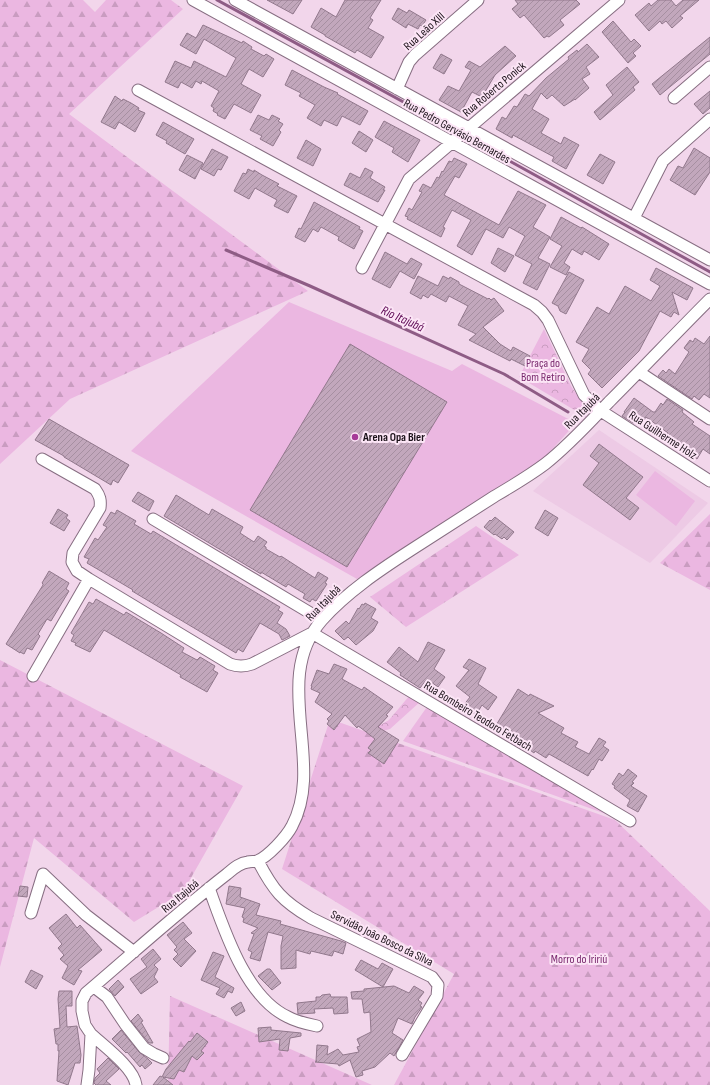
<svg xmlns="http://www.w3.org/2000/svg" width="710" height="1085" font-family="'Sofia Sans Condensed',sans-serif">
	<defs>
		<pattern id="forest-firs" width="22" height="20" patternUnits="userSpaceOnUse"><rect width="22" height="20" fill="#ebb7e1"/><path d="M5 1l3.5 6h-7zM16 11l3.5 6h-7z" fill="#c99cc0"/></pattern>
		<pattern id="park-crowns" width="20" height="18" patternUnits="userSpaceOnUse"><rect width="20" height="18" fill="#ebb7e1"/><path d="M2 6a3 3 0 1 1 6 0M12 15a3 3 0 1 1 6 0" fill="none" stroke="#c99cc0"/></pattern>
		<pattern id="building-hatch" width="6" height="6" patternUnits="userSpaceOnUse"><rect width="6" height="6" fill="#c2a7bc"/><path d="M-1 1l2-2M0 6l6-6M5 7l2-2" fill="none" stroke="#a68fa1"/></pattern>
	</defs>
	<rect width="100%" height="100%" fill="#f2d6eb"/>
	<!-- built -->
	<path fill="#edcae5" d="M599 430 708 503 650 563 533 491Z"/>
	<!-- forest -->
	<path fill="url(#forest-firs)" d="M0 0H83L95 12 106 0H171L183 9 69 114 308 291 70 399 0 464Z
		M710 514V590L660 563Z
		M476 526 519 555 406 627 370 597Z
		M0 660 243 786 183 892 134 922 34 838 0 967Z
		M429 704 606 814 403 741Z
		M330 719 615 820 710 911V1085H394L454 974 282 869Z
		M170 996 372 1085H168Z"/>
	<!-- park -->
	<path fill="url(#park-crowns)" d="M544 329 571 386 587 410 586 417 519 377Z
		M410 695 421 701 390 729 376 733 370 731 389 720Z"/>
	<!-- garden -->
	<path fill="#ebb7e1" d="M289 302 452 371 462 364 576 423 539 464 357 579 131 451Z
		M655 471 695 501 676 526 636 495Z"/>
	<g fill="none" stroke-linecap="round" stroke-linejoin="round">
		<!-- stream -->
		<path stroke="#8e5c85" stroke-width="3" d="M217 0 451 128
			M468 138 710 272
			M226 250 310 286 504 374 568 412"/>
	</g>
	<!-- building -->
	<path fill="url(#building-hatch)" stroke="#91788c" d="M267 0H302L293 14Z
		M345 0H381L370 18 373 20 368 28 384 37 371 58 357 50 355 53 325 36V35L311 27 321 8 336 17Z
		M515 0H576L580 4 560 20 564 25 549 37 547 36 544 38 524 15 520 18 512 9 518 4Z
		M658 0H671L676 6 683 0H699L680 16 683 18 672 28 666 21 662 24 660 21 649 31 635 15 649 3 651 6Z
		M398 8 407 13 409 10 426 20 422 26 420 25 418 29 408 24 406 28 392 19Z
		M613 21 631 42 634 39 641 46 633 53 636 56 628 63 602 32Z
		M203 25 242 43 243 41 252 47 251 49 264 56 266 54 274 59 263 77 249 69 241 84 261 95 251 113 234 104 225 119 217 115 218 114 213 111 214 108 211 106 219 91 202 81 201 84 196 81 192 88 181 82 178 88 165 82 175 61 191 68 194 61 226 77 236 58 204 39 196 54 180 45 187 33 196 38Z
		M710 37V54L660 95 652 84Z
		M587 44 599 57 586 67 590 74 582 79 589 88 575 100V99L564 106 552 95 547 99 541 93 532 109 549 119 541 133 561 144 564 137 579 145 566 169 552 161 554 157 513 135 512 138 496 129 502 117 506 119 514 106 517 107 525 94 529 96 546 78 569 59 568 57 577 50 578 52Z
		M505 46 516 56 495 75 482 97 472 92 461 112 439 100 448 86 459 91 471 70 465 67 469 61 480 67Z
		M441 54 452 60 444 74 433 68Z
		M627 67 639 82 633 87 635 90 600 120 594 112 613 95 606 85Z
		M292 70 324 87 338 93 337 94 368 111 360 125 342 116 337 126 324 120 321 126 307 118 315 105 299 96 301 93 285 85Z
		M710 91V108L703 114 694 104Z
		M115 96 122 101 123 99 131 103 139 108 138 110 145 113 135 132 119 122 115 129 101 122Z
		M258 115 269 120 272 115 280 119 278 121 283 124 279 130 281 132 273 146 260 139 262 136 250 130Z
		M384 121 420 140 408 162 392 152 394 148 375 137Z
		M163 122 194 139 185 154 166 143 167 141 156 135Z
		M359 131 373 140 366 152 352 143Z
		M306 140 321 149 313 166 297 158Z
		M694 148 710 158V172L695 195 670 180 678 166 683 168Z
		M212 149 228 157 221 170 218 169 214 176 201 169Z
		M600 154 615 162 603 184 587 175Z
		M187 155 203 163 195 179 179 170Z
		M454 158 467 164 459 178 455 176 444 195 499 225 518 191 546 205 533 227 550 237 538 258 550 264 537 290 523 283 532 264 515 255 525 236 509 227 503 238 486 229 472 255 457 246 471 220 452 210 443 227 445 228 441 237 407 219 408 217 405 216 409 208 412 210 422 192 419 191 423 184 431 188 437 177 439 178 442 171 443 172 449 161 452 162Z
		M365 168 373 172 370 178 385 187 383 190H385L378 202 344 185 350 173 360 178Z
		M248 169 254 172V170L262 175 279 184 277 186 297 196 288 213 274 206 277 200 255 188 249 199 234 191 243 173 246 174Z
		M314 202 360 227 359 229 363 231 354 249 338 240 339 237 321 227 318 232 313 229 305 242 295 237 299 228 301 229Z
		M561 217 581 228 582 227 609 244 599 260 584 251 582 255 572 249 564 263 570 267 566 275 550 267 562 246 550 239Z
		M498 248 514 256 505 272 491 263Z
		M385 252 407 264 411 258 422 264 414 279 400 271 390 288 372 279Z
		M656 268 693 288 687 300 672 292 679 315 674 312 671 317 660 311 639 351 602 388 588 374 591 370 582 361 589 349 576 342 597 307 609 314 625 286 651 301 660 286 650 280Z
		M569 272 584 280 566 314 560 311 558 306 552 303Z
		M418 276 438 286 443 276 449 279 450 277 459 282V284L488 299 489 298 491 300 494 298 504 311 483 327 500 344 511 351 513 347 530 356 525 366 511 359 510 361 469 340 476 334 458 325 468 306 449 296 446 302 431 294 428 298 423 295 421 299 410 293Z
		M710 336V398L704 394 699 400 694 396 692 399 658 376 663 370 666 373 669 369 675 374 689 352 684 348 690 340 693 342 695 338 704 344Z
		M350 344 447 402 347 567 250 510Z
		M634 398 653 412H655L661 403 663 405 667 399 683 410 682 412 694 422 692 424 710 436V454L703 449 697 459 665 438 668 433 646 417 641 424 635 422 633 423 622 416 625 412H624Z
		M49 419 129 465 118 483 113 480 111 485 64 457V456L35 440Z
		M599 444 643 477 626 498 639 508 630 520 583 485 599 463 590 456Z
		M138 492 154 501 149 511 132 501Z
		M176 495 209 515 212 509 243 527 240 533 254 542 258 536 267 542 264 546 266 547V549L280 557 281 556 315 578 318 572 328 578 325 583 327 584 316 601 312 599 310 602 303 598 305 594 288 584 286 587 261 572V574L164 516Z
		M58 509 68 515 66 518 70 521 64 531 50 523Z
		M117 510 136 521 134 524 151 534 153 531 280 607 278 610 283 613 277 623 286 629 290 636 282 640 279 634 260 623 243 652 238 649 236 653 132 591 133 590 87 563 89 559 84 557 95 538 98 540 107 527 103 525 111 512 115 514Z
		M545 510 558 518 548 536 535 528Z
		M495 517 514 532 507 540 504 537 502 539 495 534 494 535 484 527 490 520 491 521Z
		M49 571 69 583 66 589 69 591 51 621 47 619 38 634 40 636 32 650 27 648 24 654 20 652V653L6 644 43 585V584L42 583Z
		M96 599 124 615 126 612 161 633 184 648 182 652 197 660 200 657 215 666 213 670 218 673 207 692 180 677 181 675 104 630 90 652 75 645 76 643 71 641 74 635 71 633 89 602 93 604Z
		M365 603 376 609 371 618 378 622 373 631 356 645 348 637 344 640 335 631 346 621 349 624 358 608 359 609 362 604 364 605Z
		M428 642 445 650 434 669 445 677 438 687 427 679 420 688 400 675 401 673 387 662 399 647 418 662Z
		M469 659 486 668 478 684 497 697 488 710 482 705 476 715 463 706 470 697 456 686 469 670 463 667Z
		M334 664 347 669 342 679 362 690 364 687 393 707 386 715 388 716 378 727 399 740 384 764 368 753 371 750 368 748 375 739 361 728 358 726 357 728 345 715 334 730 327 724 329 721 327 719 332 714 315 702 320 693 311 689 312 686H311L317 670 329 674Z
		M518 689 529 696 530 694 554 706 538 713 564 728 561 733 578 742 575 747 589 754 599 738 606 742 603 746 609 750 602 761 599 759 593 770 592 769 588 776 549 754 546 758 535 751 534 753 516 740 515 741 505 735 506 733 495 727Z
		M628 769 637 776 632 782 634 783 631 786 647 796 638 812 627 806 630 800 614 788 615 786 612 784 619 773 623 776Z
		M20 886 28 887 27 897 18 896Z
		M229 886 241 888 240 897 260 904 256 915 281 921 280 924 341 941 346 943 343 954 334 951 332 956 311 951 310 954 296 950V968L281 969V946L283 936 268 932 260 961 250 958 252 952 248 950 254 934 251 933 258 928 243 922 244 918 242 917 245 908 226 904Z
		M66 914 77 928 80 925 102 950 78 970 82 971 74 985 62 978 68 966 60 959 64 955 58 948 62 944 49 928Z
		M183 922 192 933 184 939 196 951 181 967 173 959 178 954 174 950 177 947 167 935Z
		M153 949 161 959 154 965 158 969 154 977 158 982 141 994 130 979 147 967 141 959Z
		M213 952 224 956 215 977 234 988 232 993 228 991 224 998 216 994 220 988 201 980Z
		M361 960 378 969 382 963 393 969 383 987 355 970Z
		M267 969H270L281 983 272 990 258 976Z
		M31 970 43 976 36 989 25 982Z
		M118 980 124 987 115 996 109 989Z
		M394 986 409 993 414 986 424 992 418 1000 422 1003 420 1006 422 1007 415 1017 412 1024 398 1018 392 1033 403 1040 394 1056 390 1053 375 1067 362 1071 363 1075 356 1077 350 1060 339 1066 338 1064 315 1062 317 1061H316L317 1045 328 1046 327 1055 338 1049 343 1055 359 1052 357 1047 360 1046 357 1039 371 1032 370 1012 364 1013 362 999H352L351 992 364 991V989Z
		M59 991H72V1006H66L67 1027 77 1026 81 1055 80 1063H75L68 1085 57 1081 59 1051H58V1044H56L54 1029 60 1028 58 999Z
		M330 994 331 997H347L348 1013 334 1014 333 1008 314 1009 315 1013 298 1014 297 1003 316 1001V997H320L322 995Z
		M241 1002 245 1011 236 1016 231 1008Z
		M138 1014 143 1021 141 1022 153 1043H149L131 1021Z
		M271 1027V1030L301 1033V1036L290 1038 288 1051 279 1050 280 1039 259 1042 258 1028Z
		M121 1030 139 1052 148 1059 152 1063 145 1069 142 1065 140 1067 127 1052 126 1053 112 1039Z
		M197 1033 208 1042 201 1051 204 1053 197 1060 192 1056 184 1072 179 1070 174 1079 163 1077 173 1085H153L160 1076 162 1077 166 1069 189 1041 190 1042Z
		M108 1058 119 1069 106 1081 111 1085H96L94 1083 95 1078 100 1073 97 1069Z"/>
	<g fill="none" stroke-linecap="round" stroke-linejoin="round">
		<defs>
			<path id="minor" d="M193 0 710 284
				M235 0 710 260
				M397 89 409 62 415 55 478 0
				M138 90 534 305 542 312 548 320 584 395 601 411 710 481
				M674 98 710 67
				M634 218 663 161 710 119
				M362 268 409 179 619 0
				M639 372 710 419
				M42 459 95 489C100 496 101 500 100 508L73 553 72 562 77 571 89 579 230 664C238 667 244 667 252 664L312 633
				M153 519 322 620
				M312 633 630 821
				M33 676 89 579
				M258 861C273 890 282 901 311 918L432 977 438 985 437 996 402 1055
				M209 888C224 929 245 997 288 1017 297 1022 307 1024 317 1026
				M31 913 43 874 86 915 134 952
				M94 987 107 997 125 1024 144 1048 154 1054 163 1058
				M91 1034C104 1046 134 1068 136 1085
				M87 1085 89 1070 91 1034 85 1025 82 1011V1001L86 993C133 953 178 912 227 874 233 869 239 863 248 862 251 861 254 862 257 861 268 857 287 836 292 826 326 763 270 679 322 620 347 592 380 570 411 550 439 532 467 514 495 496 512 486 529 476 545 464 568 446 589 423 609 402 643 368 676 333 710 299"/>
		</defs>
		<!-- minor casing -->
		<use href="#minor" stroke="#876e82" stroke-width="13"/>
		<!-- minor -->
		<use href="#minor" stroke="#fff" stroke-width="11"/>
	</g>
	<!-- markers -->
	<circle fill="#a63998" stroke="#fce5f6" stroke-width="1.5" cx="355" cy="437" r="4"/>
	<g text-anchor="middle" stroke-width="4" stroke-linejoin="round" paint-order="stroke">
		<!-- street labels -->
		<g font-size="12" fill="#1b1219" stroke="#fce5f6">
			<text transform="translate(424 31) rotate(-42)" y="4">Rua Leão XIII</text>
			<text transform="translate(494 89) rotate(-40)" y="4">Rua Roberto Ponick</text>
			<text transform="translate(457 131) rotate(29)" y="4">Rua Pedro Gervásio Bernardes</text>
			<text transform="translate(582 411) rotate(-45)" y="4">Rua Itajubá</text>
			<text transform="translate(663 435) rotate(33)" y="4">Rua Guilherme Holz</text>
			<text transform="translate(323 603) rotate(-46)" y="4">Rua Itajubá</text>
			<text transform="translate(478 716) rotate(31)" y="4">Rua Bombeiro Teodoro Fetbach</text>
			<text transform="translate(180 896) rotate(-40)" y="4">Rua Itajubá</text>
			<text transform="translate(382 938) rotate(26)" y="4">Servidão João Bosco da Silva</text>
		</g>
		<!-- park labels -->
		<g font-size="12" fill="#79296e" stroke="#fce5f6">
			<text x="543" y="367">Praça do<tspan x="543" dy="14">Bom Retiro</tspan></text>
			<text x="579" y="963">Morro do Iririú</text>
		</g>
		<!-- poi labels -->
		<g font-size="12" font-weight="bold" fill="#1b1219" stroke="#fce5f6" text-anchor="start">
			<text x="363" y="441">Arena Opa Bier</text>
		</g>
		<!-- water labels -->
		<g font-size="13" font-style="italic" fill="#5d0854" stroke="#fce5f6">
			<text transform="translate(403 318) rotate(24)" y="5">Rio Itajubá</text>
		</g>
	</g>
</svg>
